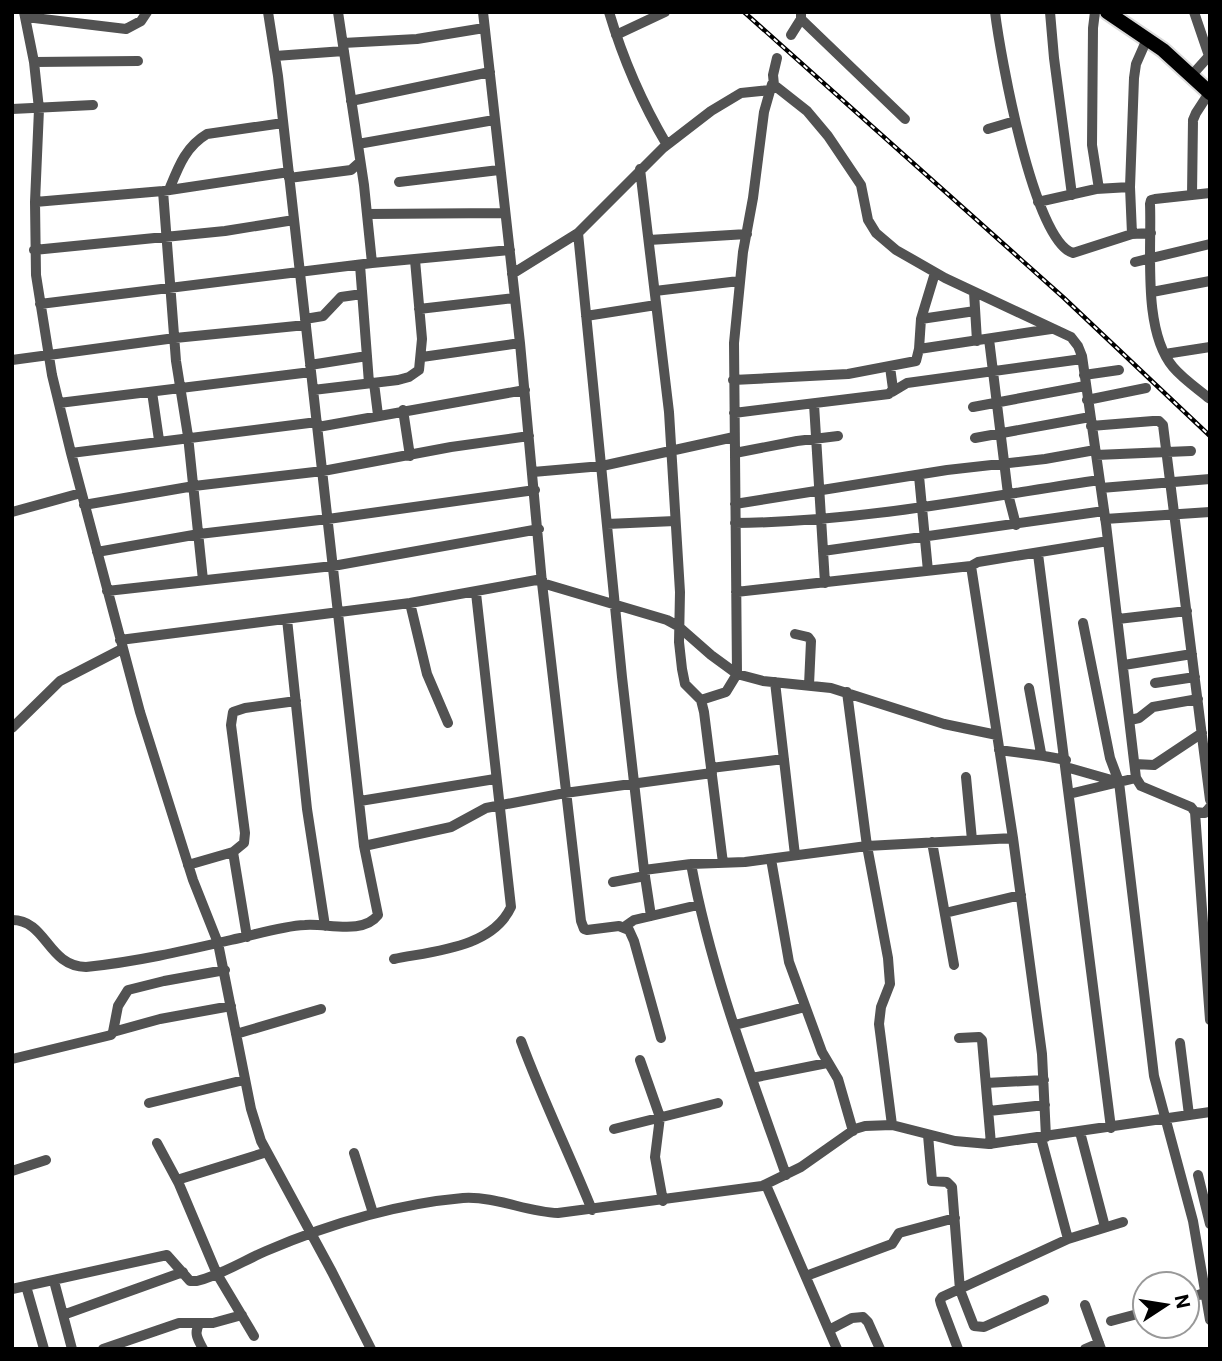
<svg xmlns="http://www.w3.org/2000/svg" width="1222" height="1361" font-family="Roboto,sans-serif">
	<rect width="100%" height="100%" fill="#fff"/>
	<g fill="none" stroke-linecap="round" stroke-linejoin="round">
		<defs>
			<path id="highway" d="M1107 12 1163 50 1210 93"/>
		</defs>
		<!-- highway casing -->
		<use href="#highway" stroke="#dbdbdb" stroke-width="18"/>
		<!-- minor -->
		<path stroke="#525252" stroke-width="10" d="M24 12 34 62 39 109 35 202 36 275 52 375 71 453 140 712 193 880 218 943 251 1109 261 1141 332 1272 371 1349
			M338 12 364 185 372 263
			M483 12 520 343 542 583 581 921 584 929 587 930 619 926 629 930 634 941 661 1038
			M609 12C623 59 642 103 667 145
			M995 12C1000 53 1033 241 1073 253L1132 234 1151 233
			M1050 12 1054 58 1072 195
			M1095 12 1093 28 1092 145 1099 189
			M26 17 126 29 141 21 147 12
			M801 19 905 119
			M616 35 665 12
			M791 35 801 19V12
			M343 43 417 39 484 28
			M275 56 344 51
			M777 58 773 75 774 85 807 111 828 136 861 185 868 220 876 233 896 250 945 278 1071 337 1078 346 1082 356 1106 524 1136 778 1141 786 1191 807 1195 812 1210 1020
			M34 62 138 61
			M1192 75 1209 56 1194 12
			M351 101 490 72
			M12 109 93 105
			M988 129 1015 121
			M358 144 494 120
			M640 169 669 412 680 592 679 642 682 669 685 684 701 700 704 712 723 863
			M289 178 351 170 360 162
			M399 182 499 170
			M169 190C178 168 185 147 207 134L283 123
			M163 191 176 361 188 436 203 580
			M1210 193 1155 199 1151 200 1150 204C1152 250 1142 330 1173 367 1183 379 1198 389 1210 399
			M1192 195 1193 120 1196 113 1209 93
			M35 202 163 191 289 172
			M1038 202 1096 189 1130 187
			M367 214 505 213
			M1132 234 1130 187 1134 78 1136 64 1147 39
			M649 240 747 234
			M34 250 225 231 294 220
			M1135 262 1210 244
			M360 265 369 383
			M512 274 578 233
			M655 291 739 281
			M974 292 977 341
			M1152 292 1210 281
			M40 304 372 263 510 250
			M419 309 515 298
			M586 316 656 305
			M305 319 323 316 341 297 362 294
			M921 319 975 311
			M989 339 1008 494 1016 525
			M919 349 1051 329
			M1165 354 1210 347
			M422 357 520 343
			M12 360 175 338 306 325
			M310 365 367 356
			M1084 375 1119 370
			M733 380 848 374 916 361 919 349 921 319 935 273
			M374 383 378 415
			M313 390 398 380 409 377 419 370 422 339 415 260
			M152 392 159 440
			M892 392 907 383 1082 359
			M1087 400 1146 388
			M59 403 311 372
			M814 404 825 583
			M973 407 1085 386
			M403 410 410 456
			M734 413 889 394 893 389 890 367
			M1091 426 1153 421H1159L1163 425 1210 800
			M318 427 525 390
			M975 438 1090 417
			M71 453 317 422
			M735 453 797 441 838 436
			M1096 455 1191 451
			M533 472 602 466 734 437
			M919 476 928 571
			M1101 488 1210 479
			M735 504 947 470 1045 459 1095 450
			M84 505 194 486 323 471 451 447 529 436
			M12 512 81 493
			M1105 519 1210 512
			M735 523C857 522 979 498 1099 480
			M607 524 675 521
			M823 551 1104 511
			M97 552 199 534 328 519 535 490
			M1038 554 1111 1128
			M542 583 667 620 678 626 711 655 737 674 763 681 831 688 944 724 997 735
			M107 591 333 566 539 529
			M736 592 971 566
			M410 603 427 674 448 723
			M287 619 307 809 325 926
			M1118 619 1187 611
			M1083 623 1110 758 1119 782 1154 1076 1193 1221 1210 1320
			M795 634 808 637 811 641 809 685
			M120 640 410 603 542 579
			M1124 665 1192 654
			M775 682 795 855
			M1155 683 1195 677
			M1029 688 1041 753 1044 756 1066 760
			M847 692 867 846 888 958 890 984 881 1007 879 1024 892 1125
			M701 700 726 692 737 674 734 343 743 252 753 198 764 112 772 84
			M1130 720 1139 718 1153 707 1198 699
			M12 728 60 681 122 649
			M999 750 1044 756
			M1135 764 1154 765 1202 733
			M1066 767 1115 781
			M711 768 784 759
			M966 777 972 840
			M1069 794 1136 778
			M360 801 495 779
			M1195 812 1205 813 1210 807
			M932 842 954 965
			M364 846 451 827 486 808 565 793 712 773
			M233 852 247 937
			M771 859 789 962 822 1052 838 1079 853 1131
			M691 864C711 971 750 1073 786 1175
			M188 865 233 852 244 843 245 833 231 725 233 712 245 708 296 701
			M644 870 691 864 745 862 867 846 1013 838
			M613 882 645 876
			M945 913 1021 895
			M651 916 644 870 622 677 578 233 663 148 711 111 741 93 770 90
			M12 920C47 920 47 966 86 967 135 962 183 951 231 940 255 935 281 926 305 925 327 923 363 935 378 915L364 846 278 76 268 12
			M624 927 634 920 698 905
			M394 959C433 951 492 948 511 907L476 593
			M735 1025 805 1007
			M113 1032 160 1019 231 1006
			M236 1034 321 1009
			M959 1038 979 1037 982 1040 991 1144
			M521 1041C542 1098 569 1153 592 1210
			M1180 1043 1189 1115
			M12 1059 111 1035 113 1032 118 1006 128 990 164 981 225 970
			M640 1060 660 1117 655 1157 663 1201
			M752 1078 827 1063
			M986 1083 1044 1080
			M149 1103 244 1080
			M989 1111 1045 1105
			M614 1129 718 1103
			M1080 1132 1105 1227
			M928 1135 932 1181 947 1182 952 1187 960 1290 974 1326 984 1327 1044 1300
			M1046 1137 1042 1054 1013 838 971 566 978 562 1108 541
			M1041 1138 1068 1239
			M157 1143 179 1184 217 1274 254 1336
			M354 1153 373 1213
			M12 1171 46 1160
			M1198 1175 1210 1224
			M177 1180 267 1152
			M766 1185 837 1349
			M806 1276 892 1244 899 1233 955 1218
			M54 1281 72 1349
			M26 1286 44 1349
			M12 1289 167 1255 190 1281H197C221 1275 243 1261 266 1251 329 1224 395 1204 463 1198 496 1196 526 1212 558 1213L762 1186 801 1167 855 1129 865 1126 892 1125 955 1141 989 1144 1210 1112
			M1187 1299 1204 1293
			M1085 1305 1101 1349
			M63 1315 183 1272
			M1111 1321 1145 1312
			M200 1323C193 1333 198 1339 203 1349
			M829 1330 852 1318 863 1317 868 1322 880 1349
			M103 1349 179 1323H213L242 1315
			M958 1349 941 1304 940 1300 942 1297 1068 1239 1123 1222
			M1085 1349 1099 1343"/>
		<!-- highway -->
		<use href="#highway" stroke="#000" stroke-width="14"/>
		<defs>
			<path id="rail" d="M744 12 1064 298 1210 436"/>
		</defs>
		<!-- rail casing -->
		<use href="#rail" stroke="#000" stroke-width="4.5"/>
		<!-- rail -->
		<use href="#rail" stroke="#fff" stroke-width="2" stroke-dasharray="5" stroke-linecap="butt"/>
	</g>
	<!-- border -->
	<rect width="1222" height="1361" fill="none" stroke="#000000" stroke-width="28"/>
	<!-- north arrow -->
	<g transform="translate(1166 1305) rotate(78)"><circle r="33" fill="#ffffff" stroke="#999999" stroke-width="2"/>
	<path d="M0-5L12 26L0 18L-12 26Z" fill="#000000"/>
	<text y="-10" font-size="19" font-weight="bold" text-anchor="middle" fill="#000000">N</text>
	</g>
</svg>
